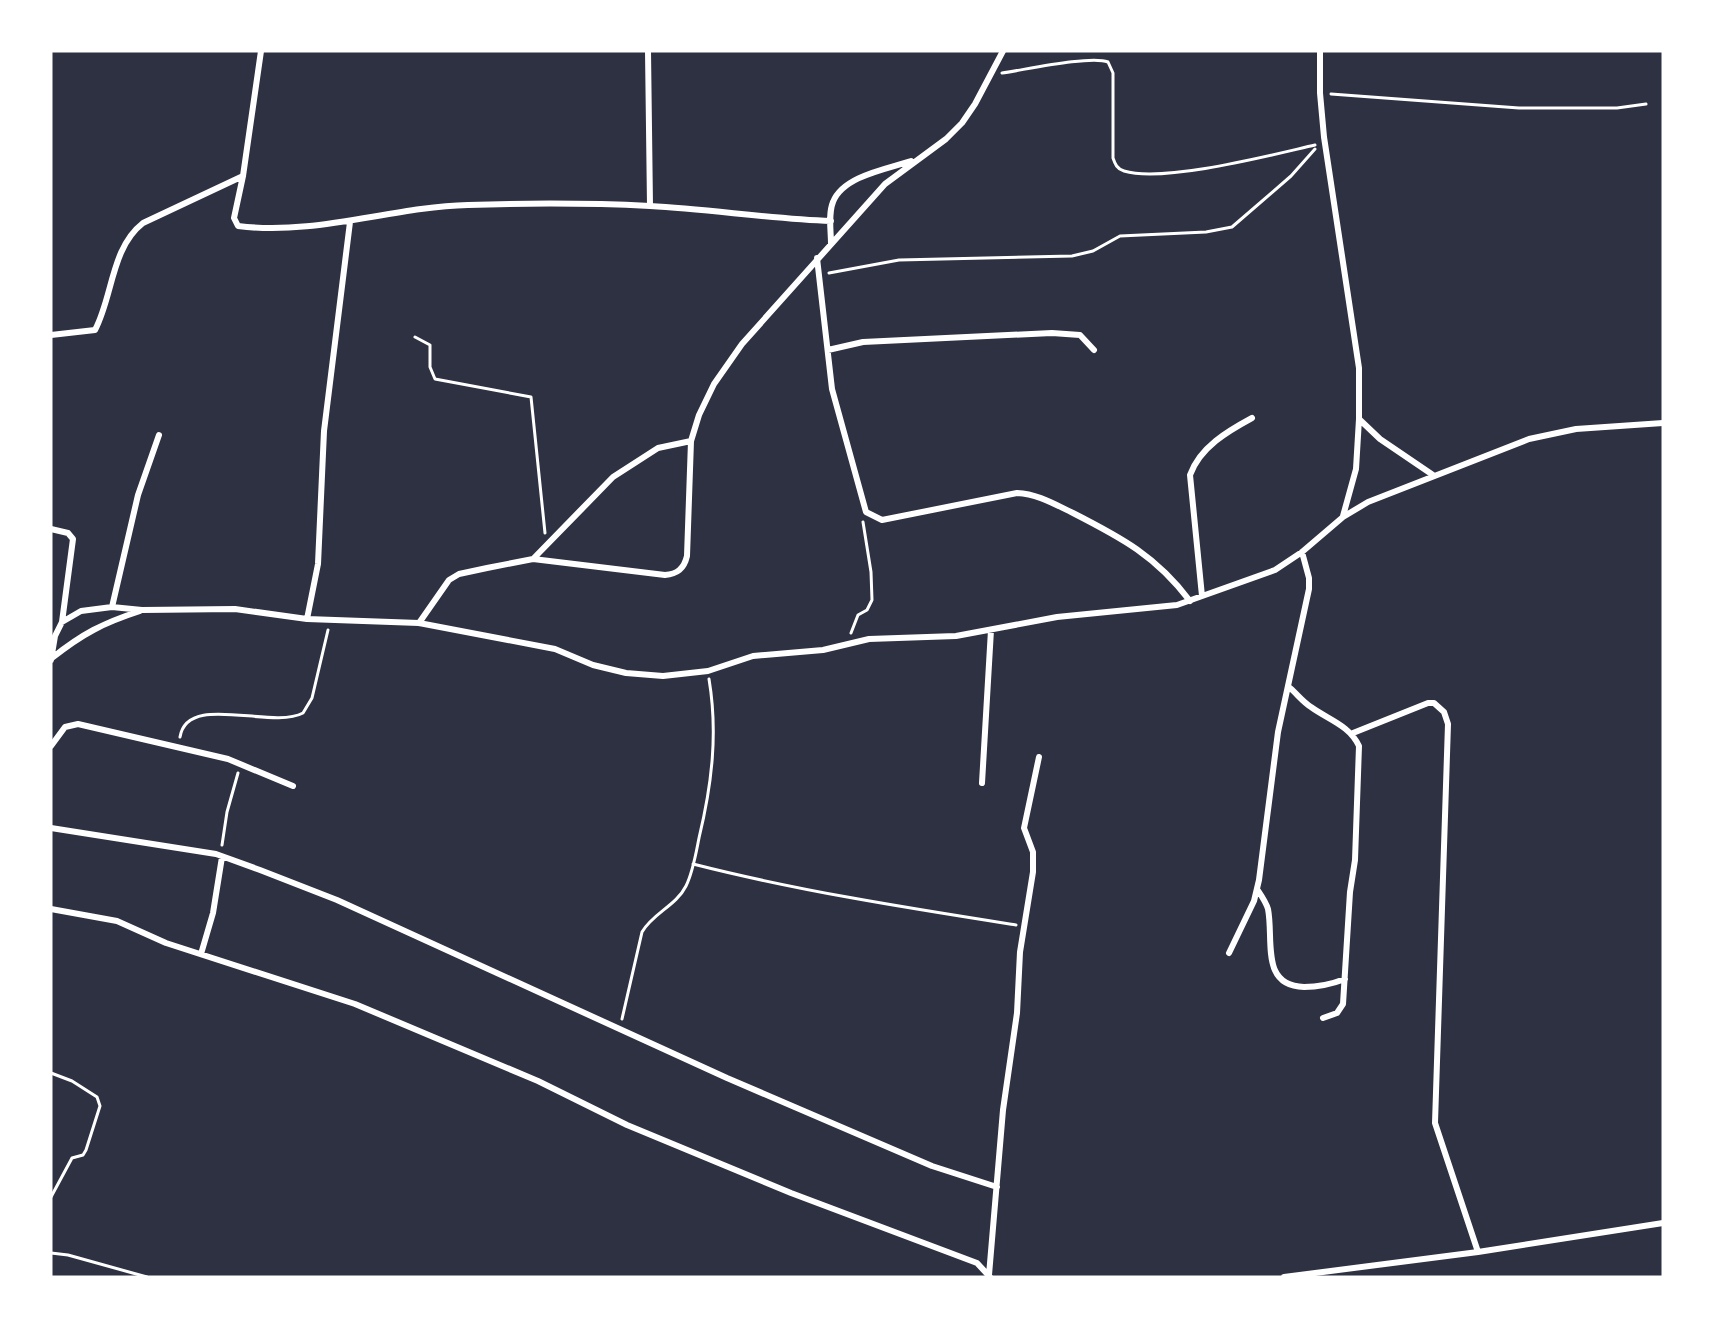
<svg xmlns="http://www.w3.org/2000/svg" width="1714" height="1328" font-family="'PT Sans Narrow',sans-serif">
	<rect width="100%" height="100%" fill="#2d3142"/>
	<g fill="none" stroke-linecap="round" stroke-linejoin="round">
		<!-- path -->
		<path stroke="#fff" stroke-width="3" d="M1002 73C1024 70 1091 55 1108 62L1113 73V158C1115 164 1117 169 1124 171 1164 183 1271 155 1315 145
			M1331 94 1519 108H1617L1646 104
			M829 273 899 260 1072 256 1093 251 1120 236 1206 232 1232 227 1291 176 1315 149
			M415 337 430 345V367L435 379 531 397 545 533
			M851 633 858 615 867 610 872 600 871 572 863 522
			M180 737C187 692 271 730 303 713L312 698 328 630
			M222 845 227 812 238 773
			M693 864C799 891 908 908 1016 925
			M622 1019 642 932C653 913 676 906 686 886 693 872 696 853 699 838 712 784 718 733 709 679
			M51 1073 72 1081 97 1097 100 1106 86 1150 83 1155 72 1158 51 1197
			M51 1253 68 1255 147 1277"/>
		<!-- minor -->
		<path stroke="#fff" stroke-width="6" d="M261 51 243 176 234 218 238 226C316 236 391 207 468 205 528 203 590 203 650 206 710 209 770 219 831 221
			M648 51 650 206
			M1320 51V93L1324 137 1359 368V419L1380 439 1433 475
			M831 244C831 231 828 214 833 202 843 176 887 169 911 161
			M817 258 832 389 866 512 882 520 1017 493C1038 494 1054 504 1073 513 1122 538 1156 556 1190 601
			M51 335 95 330C113 296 111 248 143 223L243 176
			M828 350 863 342 1052 333 1080 335 1094 350
			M1343 516 1356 469 1359 419
			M51 529 68 533 73 539 62 622
			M533 559 613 477 658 448 691 441
			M1202 596 1190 475C1200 447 1228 431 1252 418
			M112 607 138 495 159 435
			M307 619 318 564 324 431 350 222
			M419 623 449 580 459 574 487 568 533 559 665 575C677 574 684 569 687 556L691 441 699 415 714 384 742 344 885 184 946 139 962 123 975 104 1003 51
			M52 658C82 634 103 623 140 611
			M51 660 55 636 62 622 81 611 112 607 142 610 235 609 307 619 419 623 555 649 593 665 626 673 663 676 708 671 753 656 823 650 869 639 956 636 1057 617 1177 605 1275 570 1302 552 1343 517 1368 502 1529 439 1576 429 1663 423
			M1290 688C1297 694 1303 702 1311 707 1329 720 1349 725 1359 746L1355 860 1350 892 1343 1004 1337 1013 1323 1018
			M1353 733 1428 703H1434L1444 712 1448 724 1435 1123 1478 1252
			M51 746 65 727 78 724 228 759 293 786
			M982 783 991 630
			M51 828 216 854 260 870 337 900 727 1078 932 1166 997 1187
			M1257 889C1261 895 1266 902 1268 909 1274 940 1260 986 1304 987 1319 987 1332 984 1345 979
			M51 909 117 921 166 943 355 1004 538 1081 627 1125 791 1193 977 1263 990 1277
			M1229 953 1254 901 1259 880 1278 732 1309 589V578L1302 552
			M201 954 213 913 222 857
			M989 1275 1003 1110 1017 1013 1020 952 1033 872V852L1024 828 1039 757
			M1284 1277 1478 1252 1663 1223"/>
	</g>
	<!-- border -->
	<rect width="1714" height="1328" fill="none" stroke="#ffffff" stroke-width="105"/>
</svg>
